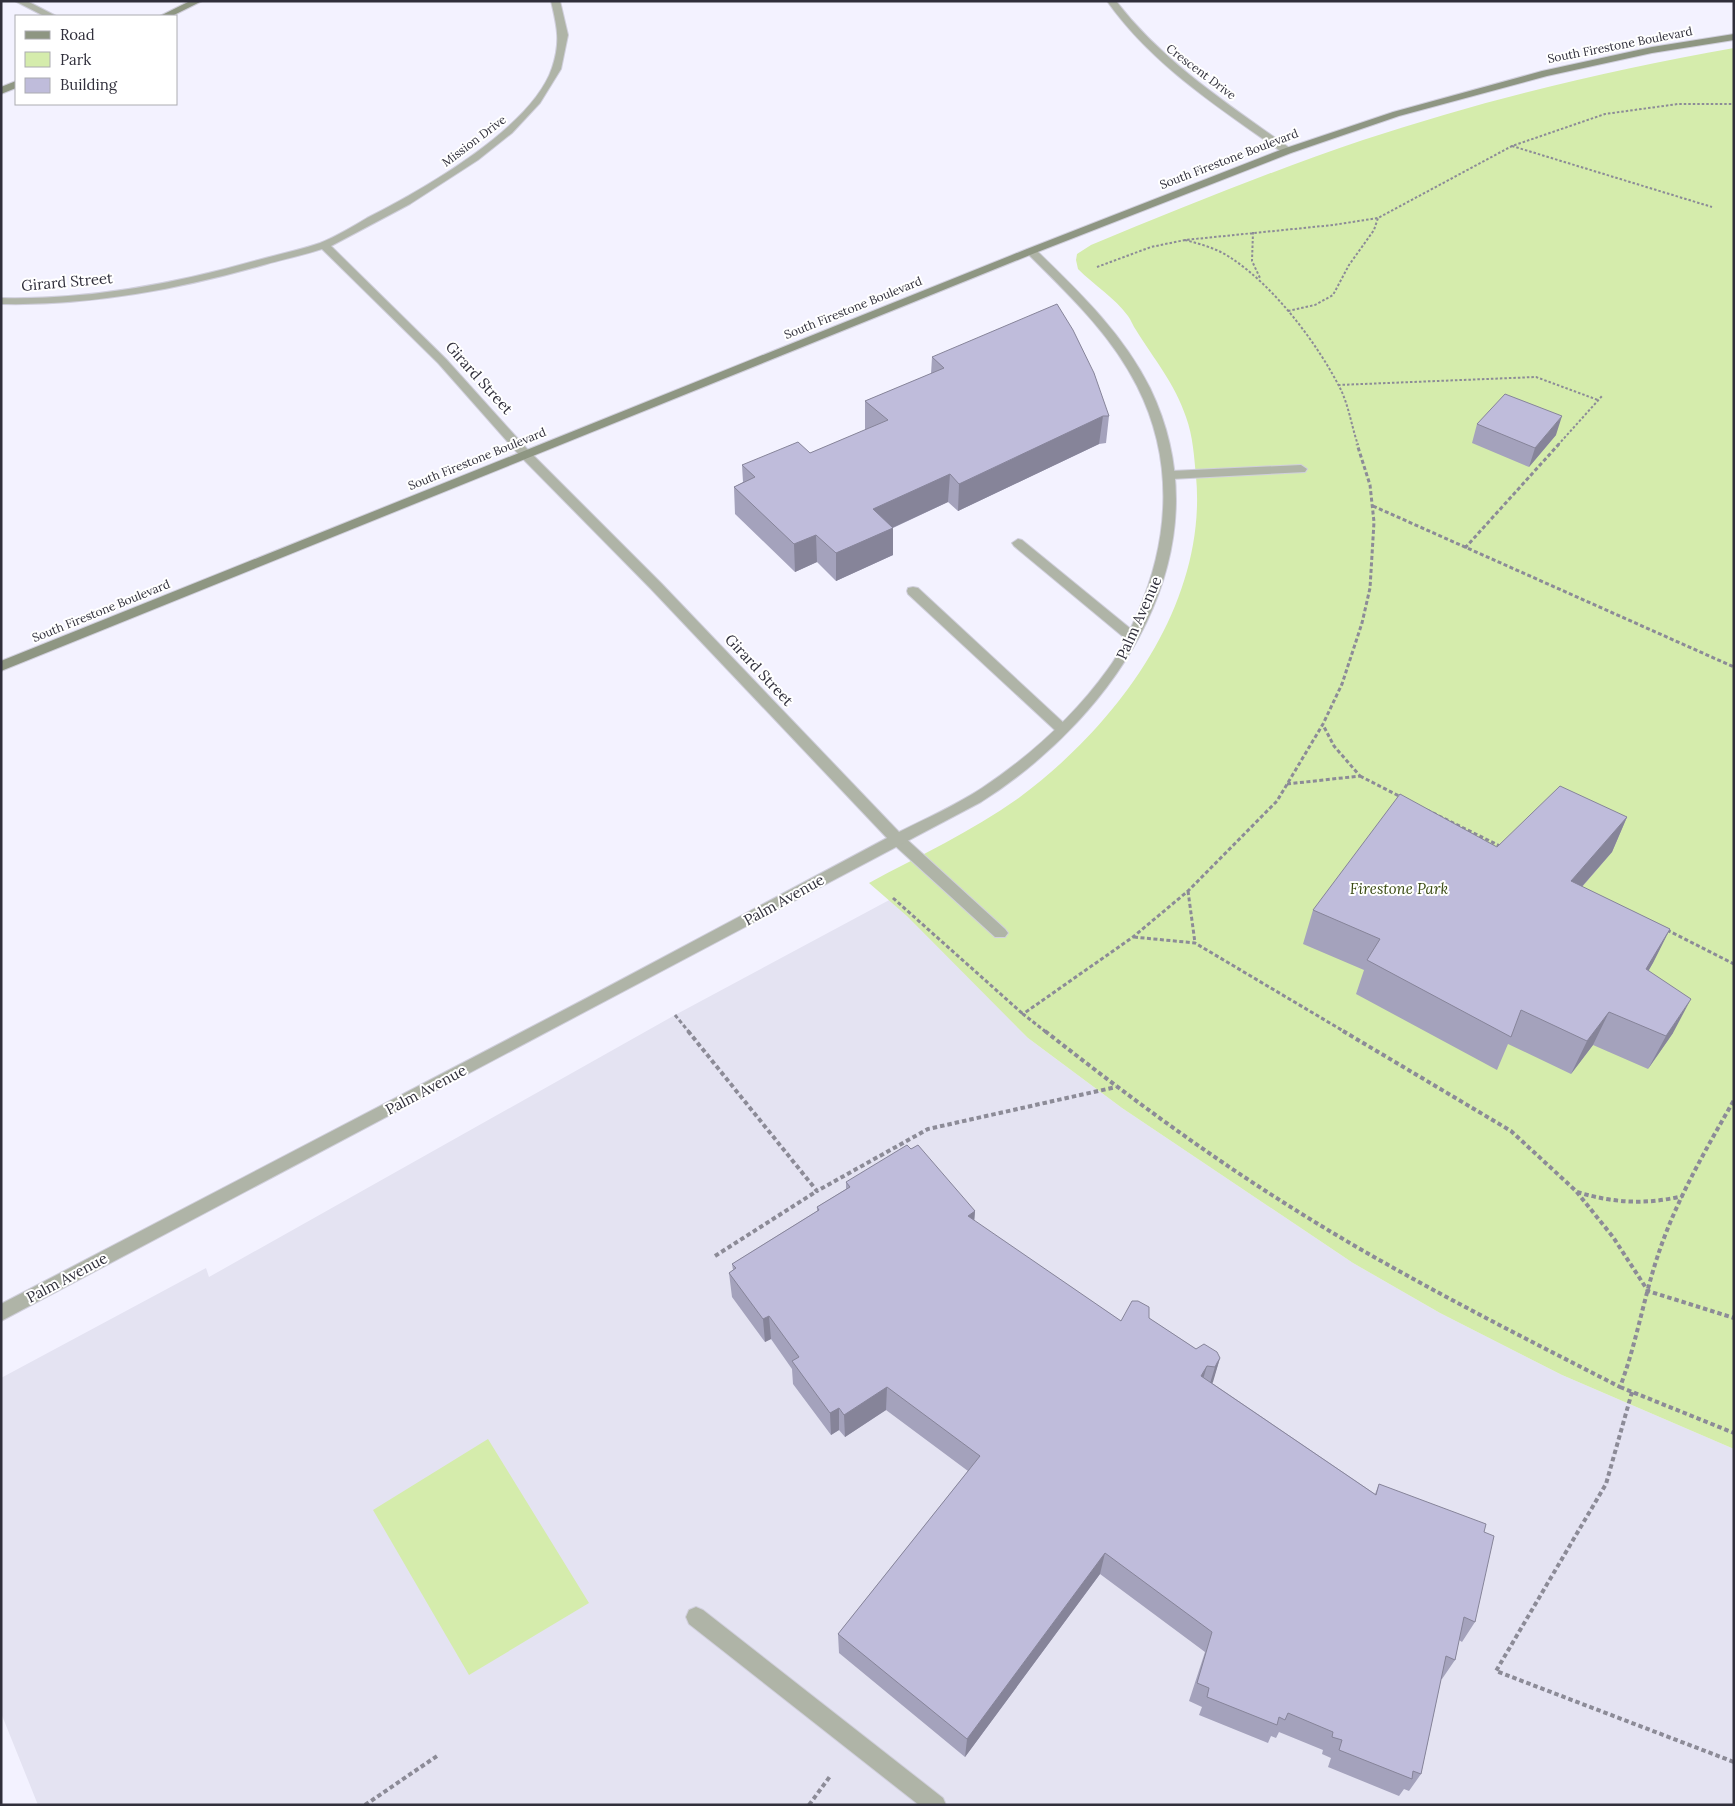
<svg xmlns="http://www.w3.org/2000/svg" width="1735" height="1806" font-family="Lora,serif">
	<rect width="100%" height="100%" fill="#f3f2ff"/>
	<!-- built -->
	<path fill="#e4e3f2" d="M893 898 1028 1038 1122 1108 1353 1263 1440 1313 1562 1375 1734 1449V1805H38L1 1713V1378L206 1268 209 1277 675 1015Z"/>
	<!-- green -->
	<path fill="#d5ecac" d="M1734 48V1449L1562 1375 1440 1313 1353 1263 1122 1108 1028 1038 907 916 869 883C920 855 973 831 1020 797 1118 724 1208 604 1196 476 1194 456 1193 436 1186 417 1175 384 1154 359 1136 330 1133 326 1131 320 1128 316 1115 298 1094 285 1078 269L1076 260 1077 254 1091 245C1181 208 1271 171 1363 140 1483 100 1609 70 1734 48Z
		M488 1439 589 1603 469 1675 373 1510Z"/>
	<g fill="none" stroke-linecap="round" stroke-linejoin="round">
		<defs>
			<path id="lane" d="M1301 465 1307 469 1305 472 1171 479 1165 475 1171 471Z
				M1018 539 1022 540 1137 634 1139 637 1137 640H1127L1014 546 1012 543Z
				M913 587 918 588 1067 726 1069 729 1067 732H1057L908 594 907 591 908 588Z
				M897 834 902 835 1005 929 1008 933 1005 937H995L892 843 890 839 892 835Z
				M696 1607 703 1610 943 1798 946 1805H919L689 1624 686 1617 689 1610Z"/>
			<path id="street" d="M15 1H27L56 16H44Z
				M551 1H560L568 35 561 69 540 103 512 133 478 160 410 204 331 246 446 359 529 451 661 583 899 832C927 818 956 805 982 788 1030 756 1075 715 1108 669 1121 652 1129 632 1138 612 1170 538 1174 459 1137 386 1110 333 1069 295 1027 253V249H1035C1078 291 1122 332 1150 388 1228 550 1118 715 981 802L1 1321V1304L585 999 887 838 651 589 521 457 438 363 322 249C304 255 285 259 267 264 180 289 92 306 1 304V298C89 300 174 284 258 260 279 254 300 250 320 243 337 236 352 227 367 218 422 190 532 128 552 68 561 41 557 27 551 1Z
				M1107 1H1116C1164 63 1228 104 1291 149V153H1283C1220 108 1153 66 1107 1Z"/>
			<path id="secondary" d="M190 1H202L172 16H160Z
				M1734 34V40L1652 53 1547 76 1399 116 1291 153 1035 253 1 671V661L1027 249 1283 149 1393 112 1542 71 1652 47Z
				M16 81V88L1 94V87Z"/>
		</defs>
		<!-- lane casing -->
		<use href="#lane" stroke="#d0cfdc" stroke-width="2"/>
		<!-- street casing -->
		<use href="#street" stroke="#d0cfdc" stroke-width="2"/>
		<!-- secondary casing -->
		<use href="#secondary" stroke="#d0cfdc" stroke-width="2"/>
		<!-- path-far2 -->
		<path stroke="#8c8b97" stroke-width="2" stroke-dasharray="2.5 2" stroke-linecap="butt" d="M1512 146 1712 207
			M1253 232 1252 261 1260 278
			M1185 240C1201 244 1218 249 1231 258 1274 286 1318 344 1341 390 1349 407 1352 428 1358 445
			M1097 267 1151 247 1185 240 1333 225 1378 218 1512 146 1605 114 1678 104H1734
			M1288 311 1315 305 1333 295 1349 265 1374 230 1378 218
			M1338 385 1536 377 1598 400
			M1558 445 1602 396"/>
		<!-- path-far1 -->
		<path stroke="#8c8b97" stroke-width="3" stroke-dasharray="4 2.5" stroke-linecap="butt" d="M1373 506 1734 667
			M1465 548 1559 444
			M1360 776 1401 797
			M1287 784 1360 776 1334 746 1323 725
			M1427 810 1502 847
			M1188 891 1195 943
			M893 898 1023 1014
			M1667 930 1734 964
			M1134 937 1195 943 1345 1032
			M675 1015 689 1032
			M1046 1032 1023 1014 1133 937 1188 891 1277 801 1323 724 1342 684 1362 623 1370 588 1374 522 1370 485 1357 444"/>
		<!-- path -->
		<path stroke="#8c8b97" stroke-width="4" stroke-dasharray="4.5 3" stroke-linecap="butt" d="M688 1031 817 1191 928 1129 1116 1087
			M1045 1031C1119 1089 1195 1146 1275 1197 1385 1268 1503 1327 1620 1387 1636 1345 1643 1301 1657 1258 1675 1202 1705 1151 1734 1100
			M1343 1031 1511 1131 1576 1191 1613 1237 1648 1291 1734 1318
			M1577 1192C1614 1203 1645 1205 1683 1196
			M715 1256 817 1191
			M1620 1387 1734 1433
			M1632 1392 1606 1484 1496 1671 1734 1762
			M365 1805 437 1756
			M809 1805 831 1775"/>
		<!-- lane -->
		<use href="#lane" fill="#afb4a7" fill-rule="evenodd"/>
		<!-- street -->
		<use href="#street" fill="#afb4a7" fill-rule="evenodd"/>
		<!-- secondary -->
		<use href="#secondary" fill="#8e9682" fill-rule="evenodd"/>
	</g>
	<!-- wall -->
	<path fill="#a4a2bc" d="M932 357 1109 416 1106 443 1099 444 958 511 948 502 893 528V555L836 581 817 562 795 572 735 514 734 487 743 482 742 465 810 453 866 430 865 429V401L931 374Z
		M1477 424 1556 435 1529 467 1472 443Z
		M1627 817 1612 852 1582 887 1670 929 1649 970 1673 1033 1648 1069 1593 1045 1571 1074 1508 1044 1497 1070 1356 994 1364 970 1303 944 1313 910 1497 847Z
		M846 1182 975 1211 974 1221 1121 1321 1149 1318 1196 1349 1220 1358 1212 1383 1375 1494 1379 1484 1484 1532 1475 1622 1462 1642 1459 1640 1455 1660 1442 1679H1441L1421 1774 1409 1791 1404 1789 1399 1796 1328 1767 1331 1758 1322 1754 1323 1750 1279 1732 1276 1738 1271 1736 1268 1743 1199 1715 1202 1707 1189 1701 1205 1652 1100 1574 965 1757 839 1653 838 1634 968 1471 886 1410 845 1437 839 1430 831 1435 793 1384 792 1369 771 1339 765 1342 732 1297 729 1273 733 1270 732 1264 817 1211V1207L846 1189Z"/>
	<!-- shaded-wall -->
	<path fill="#868499" d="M1103 416 1099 444 958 511 959 484Z
		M1562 416 1556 435 1529 467 1535 448Z
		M950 474 948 502 881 533 893 528V555L836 581V553L873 509Z
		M816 535 817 562 795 572 794 544Z
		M1627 817 1612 852 1556 916 1571 881Z
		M1670 929 1653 963 1629 1003 1646 969Z
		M1691 999 1673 1033 1648 1069 1666 1036Z
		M1609 1012 1593 1045 1571 1074 1587 1041Z
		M975 1211 973 1236 968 1216Z
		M769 1316 771 1339 765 1342 763 1319Z
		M1220 1358 1213 1382 1208 1390 1215 1367Z
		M1207 1366 1200 1389 1201 1376Z
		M887 1387 886 1410 845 1437 844 1415Z
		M839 1408V1430L831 1435 830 1413Z
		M1105 1553 1100 1574 965 1757 967 1739Z"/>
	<!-- building -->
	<path fill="#bfbcdb" stroke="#868499" d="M1057 304 1073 330 1094 373 1109 416H1103L959 484 950 474 873 509 893 528 836 553 816 535 794 544 734 487 755 477 742 465 798 442 810 453 888 420 865 401 944 368 932 357Z
		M1505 394 1562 416 1535 448 1477 424Z
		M1560 786 1627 817 1571 881 1670 929 1646 969 1691 999 1666 1036 1609 1012 1587 1041 1521 1010 1511 1037 1367 960 1380 939 1313 910 1400 794 1497 847Z
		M907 1145 911 1149 918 1145 975 1211 968 1216 1121 1321 1132 1301H1138L1149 1307V1318L1196 1349 1204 1344 1217 1352 1220 1358 1217 1363 1215 1367 1207 1366 1201 1376 1376 1495 1379 1484 1486 1524 1484 1532 1494 1536 1475 1622 1464 1617 1455 1660 1446 1656 1421 1774 1413 1771 1412 1779 1339 1750 1342 1740 1332 1737 1333 1732 1288 1713 1285 1720 1279 1717 1277 1725 1207 1697 1209 1688 1197 1683 1212 1632 1105 1553 967 1739 838 1634 980 1456 887 1387 844 1415 839 1408 830 1413 792 1361 799 1357 769 1316 763 1319 729 1273 736 1268 732 1264 819 1210 817 1207 850 1187 846 1182Z"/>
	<g text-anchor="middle" stroke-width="4" stroke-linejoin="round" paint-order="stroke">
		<!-- far-street labels -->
		<g font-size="12" fill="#302f3b" stroke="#fff">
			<text transform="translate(1620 45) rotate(-11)" y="4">South Firestone Boulevard</text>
			<text transform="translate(1201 72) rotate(37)" y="4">Crescent Drive</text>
			<text transform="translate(474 141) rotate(-37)" y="4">Mission Drive</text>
			<text transform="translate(1229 159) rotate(-21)" y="4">South Firestone Boulevard</text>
			<text transform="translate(853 308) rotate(-22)" y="4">South Firestone Boulevard</text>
			<text transform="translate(477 459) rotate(-22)" y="4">South Firestone Boulevard</text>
			<text transform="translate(101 611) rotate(-22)" y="4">South Firestone Boulevard</text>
		</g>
		<!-- street labels -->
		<g font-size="15" fill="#302f3b" stroke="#fff">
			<text transform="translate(67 282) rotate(-5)" y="5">Girard Street</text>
			<text transform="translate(479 378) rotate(48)" y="5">Girard Street</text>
			<text transform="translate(1139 618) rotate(-66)" y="5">Palm Avenue</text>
			<text transform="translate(759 670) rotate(47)" y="5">Girard Street</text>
			<text transform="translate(784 900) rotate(-29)" y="5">Palm Avenue</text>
			<text transform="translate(426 1090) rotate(-28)" y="5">Palm Avenue</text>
			<text transform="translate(67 1278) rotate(-28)" y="5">Palm Avenue</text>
		</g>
		<!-- park labels -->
		<g font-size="15" font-style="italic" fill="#394a12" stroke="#fff">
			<text x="1399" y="894">Firestone Park</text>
		</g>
	</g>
	<!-- border -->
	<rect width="1735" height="1806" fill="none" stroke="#302f3b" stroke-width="5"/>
	<!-- legend -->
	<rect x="15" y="15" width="162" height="90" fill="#ffffff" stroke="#acacb1"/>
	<rect x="25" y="31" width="25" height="8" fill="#8e9682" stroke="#acacb1"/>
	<text x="60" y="40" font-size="15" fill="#302f3b">Road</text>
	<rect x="25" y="52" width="25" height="15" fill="#d5ecac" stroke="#acacb1"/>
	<text x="60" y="65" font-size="15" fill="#302f3b">Park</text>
	<rect x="25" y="78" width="25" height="15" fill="#bfbcdb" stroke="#acacb1"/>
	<text x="60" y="90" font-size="15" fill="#302f3b">Building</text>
</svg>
